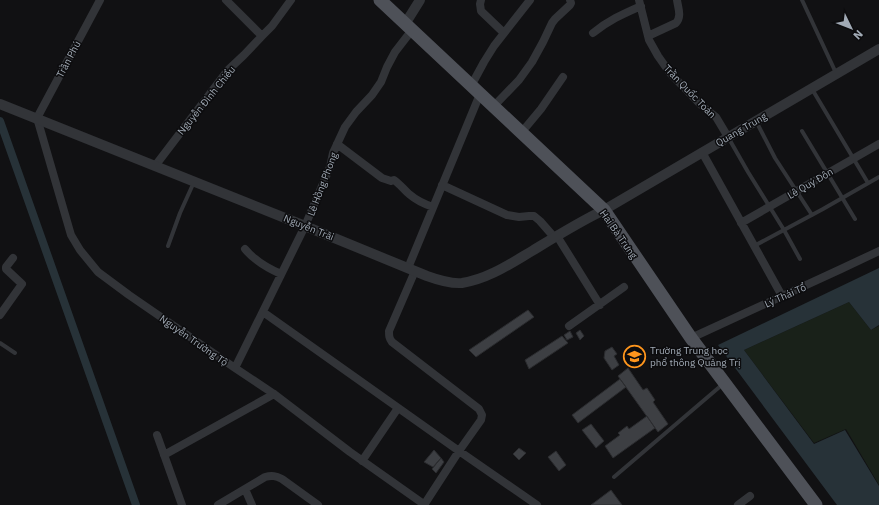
<svg xmlns="http://www.w3.org/2000/svg" width="879" height="505" font-family="'IBM Plex Sans',sans-serif">
	<rect width="100%" height="100%" fill="#111113"/>
	<!-- green -->
	<path fill="#192119" d="M849 302 871 330 879 326V485L846 429 814 443 744 350Z"/>
	<!-- water -->
	<path fill="#273238" d="M879 268V325L871 330 849 302 744 350 814 444 845 430 879 486V505H837L718 345Z"/>
	<g fill="none" stroke-linecap="round" stroke-linejoin="round">
		<!-- canal -->
		<path stroke="#273238" stroke-width="8" d="M0 121 136 505"/>
	</g>
	<!-- building -->
	<path fill="#3d3f43" stroke="#2b2c2f" d="M528 310 534 317 476 357 469 350Z
		M580 330 584 336 580 340 576 333Z
		M570 331 573 337 567 340 564 335Z
		M562 336 568 343 529 369 525 360Z
		M612 347 617 354 614 356 619 365 612 370 604 358 605 351Z
		M628 368 643 390 647 388 655 400 653 402 668 424 658 432 618 376Z
		M620 379 626 387 578 423 572 415Z
		M647 416 655 428 613 458 605 446 620 435 618 433 627 426 629 429Z
		M591 424 604 441 596 448 582 430Z
		M519 448 526 453 519 460 513 454Z
		M434 450 441 458 433 467 424 462Z
		M556 451 566 465 559 471 548 457Z
		M441 458 444 462 436 473 432 469Z
		M611 490 622 505H591Z"/>
	<g fill="none" stroke-linecap="round" stroke-linejoin="round">
		<!-- service -->
		<path stroke="#323438" stroke-width="4" d="M802 0 836 73
			M812 89 868 183
			M756 121 775 158 812 215
			M802 131 855 219
			M728 137 748 172 784 230 800 259
			M168 246 180 213 194 182
			M754 246 823 209 879 177
			M0 343 15 353
			M614 477 723 384"/>
		<!-- minor -->
		<path stroke="#323438" stroke-width="8" d="M100 0 37 118 71 235 80 250 98 272 129 295 235 368 274 394 350 452 425 505
			M226 0 262 36
			M481 0 480 4 481 11 504 33
			M639 0 649 40 658 56 670 73 701 105 716 117 728 137
			M593 33C609 20 623 14 641 6
			M648 36 676 23C682 16 678 8 677 0
			M471 86 484 62 494 46 530 0
			M493 107 519 80 532 62 543 42 552 23 555 19 570 5 571 3 570 0
			M521 133 541 109 563 77
			M337 144 382 178 391 181 394 180C400 184 404 190 409 194 416 200 424 204 433 207
			M702 152 782 296
			M155 166 228 70 244 55 262 36 272 26 291 0
			M442 185 507 215 519 217 529 216H534L540 221 554 237
			M741 223 879 144
			M557 236 600 305
			M245 249C255 261 267 268 281 274
			M408 268 480 94
			M415 271 389 331C389 336 389 338 392 342L479 409 482 415 481 420 459 451 424 505
			M263 312 459 451 537 505
			M0 315 22 284 6 269V267L13 258
			M569 326 624 287
			M691 338 841 269 879 251
			M235 368 305 226 330 167 333 153 345 127 356 112 372 95 381 82 387 67 395 52 412 30
			M157 435 182 505
			M164 455 274 394
			M362 461 398 408
			M245 489 252 505
			M218 505 265 477C272 475 276 476 282 479L318 505
			M738 505 750 496"/>
		<!-- tertiary -->
		<path stroke="#323438" stroke-width="10" d="M405 24 420 0
			M0 104 305 226 427 276C438 280 450 284 462 283 488 279 510 264 532 251 555 237 579 222 604 210L879 49"/>
		<!-- primary -->
		<path stroke="#4e5158" stroke-width="13" d="M380 0 604 210 691 338 816 505"/>
	</g>
	<!-- icons -->
	<defs>
		<symbol id="school-ring" viewBox="-11 -11 22 22"><circle r="9.5" fill="#0c0c0e" stroke="#ff961d" stroke-width="1.5"/><path d="M0-5L7-2L0 1L-7-2ZM-4 1L0 2.5L4 1V4Q0 6-4 4Z" fill="#ff961d"/></symbol>
	</defs>
	<g fill-rule="evenodd">
		<use href="#school-ring" x="622" y="344" width="25" height="25"/>
	</g>
	<g text-anchor="middle" stroke-width="3" stroke-linejoin="round" paint-order="stroke">
		<!-- street labels -->
		<g font-size="10" fill="#a1aab5" stroke="#0c0c0e">
			<text transform="translate(68 59) rotate(-62)" y="4">Trần Phú</text>
			<text transform="translate(690 91) rotate(46)" y="4">Trần Quốc Toản</text>
			<text transform="translate(206 100) rotate(-51)" y="4">Nguyễn Đình Chiểu</text>
			<text transform="translate(741 129) rotate(-30)" y="4">Quang Trung</text>
			<text transform="translate(810 183) rotate(-30)" y="4">Lê Quý Đôn</text>
			<text transform="translate(322 184) rotate(-69)" y="4">Lê Hồng Phong</text>
			<text transform="translate(309 227) rotate(22)" y="4">Nguyễn Trãi</text>
			<text transform="translate(619 234) rotate(55)" y="4">Hai Bà Trưng</text>
			<text transform="translate(785 295) rotate(-24)" y="4">Lý Thái Tổ</text>
			<text transform="translate(194 340) rotate(35)" y="4">Nguyễn Trường Tộ</text>
		</g>
		<!-- poi labels -->
		<g font-size="10" fill="#a1aab5" stroke="#0c0c0e" text-anchor="start">
			<text x="650" y="354">Trường Trung học<tspan x="650" dy="12">phổ thông Quảng Trị</tspan></text>
		</g>
	</g>
	<!-- north arrow -->
	<g transform="translate(851 28) rotate(133)" stroke="#0c0c0e" stroke-width="3" paint-order="stroke">
	<path d="M0-3L7 15L0 10L-7 15Z" fill="#a1aab5"/>
	<text y="-6" font-size="11" font-weight="bold" text-anchor="middle" fill="#a1aab5">N</text>
	</g>
</svg>
